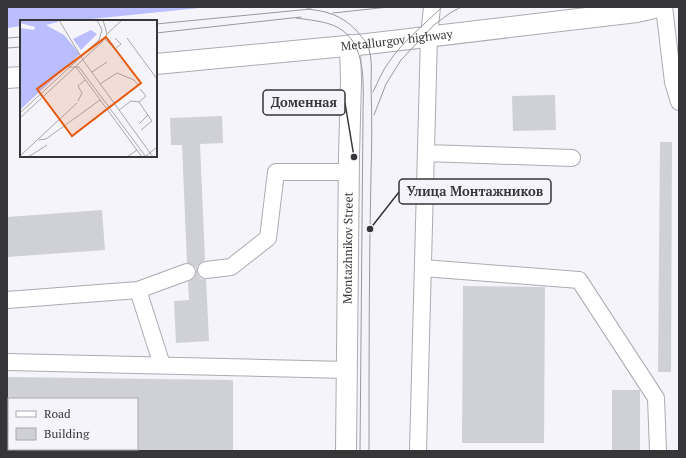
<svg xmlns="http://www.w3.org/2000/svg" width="686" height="458" font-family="'PT Serif',serif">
	<rect width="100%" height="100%" fill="#f4f4fa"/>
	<!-- forest -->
	<path fill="#babdfe" d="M7 7H209L72 21H21V26L7 28Z"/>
	<!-- building -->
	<path fill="#d0d0d7" d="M555 95 556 130 513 131 512 96Z
		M222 116 223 143 200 144 205 260 200 263 197 267V271L199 276 202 279H206L209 341 176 343 174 301 189 300 188 282 194 278 196 273V268L193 265 187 263 182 145H171L170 118Z
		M660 142H672L671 372H658Z
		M102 210 105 250 7 257V217Z
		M463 286 545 287 544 443H462Z
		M7 377 233 380V451H137V399H7Z
		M612 390H640V451H612Z"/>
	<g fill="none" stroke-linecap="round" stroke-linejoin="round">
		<defs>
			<path id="minor" d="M664 7 673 82 679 102
				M426 153 572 158
				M423 268 579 280 656 398 658 451
				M206 270 231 267 268 238 276 172H349
				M138 290 162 365
				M7 300 138 290 187 272
				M7 362 347 370
				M418 451 429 36 432 7"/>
			<g id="major">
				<path id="s1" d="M156 64 367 44 637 12 658 7"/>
				<path d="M7 78 21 77"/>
				<path id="s2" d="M346 451 349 156 351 81 350 45"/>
			</g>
		</defs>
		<!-- minor casing -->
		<use href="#minor" stroke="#abacb2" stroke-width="18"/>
		<!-- major casing -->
		<use href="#major" stroke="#abacb2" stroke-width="22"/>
		<!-- minor -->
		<use href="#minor" stroke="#fff" stroke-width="16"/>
		<!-- major -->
		<use href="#major" stroke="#fff" stroke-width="20"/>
		<!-- tram -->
		<path stroke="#9a9a9e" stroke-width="1" d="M307 9C327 11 341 15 356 30 359 34 364 39 367 44 373 57 371 72 371 86 372 115 372 144 371 173 369 266 369 358 369 451
			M333 13 389 7
			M296 18C309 20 325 21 337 27 368 43 363 87 363 116L360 451
			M156 24 311 9
			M156 33 301 17
			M7 38 21 37
			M7 48 21 47
			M373 92C378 82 382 71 389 62 403 41 424 25 442 7
			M374 115 386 84 401 60 434 25 450 13 461 7"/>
	</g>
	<g text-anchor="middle" stroke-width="3.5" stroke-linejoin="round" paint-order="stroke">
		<!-- street labels -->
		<g font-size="12" fill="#363638" stroke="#f4f4fa">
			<text dy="4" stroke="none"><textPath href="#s1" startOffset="242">Metallurgov highway</textPath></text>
			<text dy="4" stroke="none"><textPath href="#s2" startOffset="203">Montazhnikov Street</textPath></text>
		</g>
	</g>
	<!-- overview -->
	<g transform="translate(20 20)">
		<rect width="137" height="137" fill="#f4f4fa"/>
		<path d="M0 0H37L38 2 26 5 44 15 60 34 0 90V8L14 10 15 7 0 3ZM71 10 77 14 61 30 53 19Z" fill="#babdfe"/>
		<path fill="none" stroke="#a8a8ac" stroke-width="1" d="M39 0 63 40 133 137M87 14 102 0M107 18 137 59M85 19 95 29 101 24 95 18M95 29 114 55M49 47H59L126 137M56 47 122 137M72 52 87 42M80 64 97 53 114 60 119 66M58 81 62 73 58 66 65 60M119 82 132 101 121 110M99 90 111 81 119 82 126 76 120 69M0 93 79 20 82 10 77 0M0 98 82 22 87 14 83 0M119 104 128 95M19 120 26 119 80 80M0 136 57 83M8 137 27 125M107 137 117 130M125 137 137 127"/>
		<path fill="#e8590c" fill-opacity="0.15" stroke="#e8590c" stroke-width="2" d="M86 17 121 63 52 116 17 69Z"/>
		<rect width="137" height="137" fill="none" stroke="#363638" stroke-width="2"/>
	</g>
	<!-- callouts -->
	<path fill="none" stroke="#363638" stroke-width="1.5" d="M354 157L345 103M370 229L399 192"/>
	<g fill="#363638" stroke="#f4f4fa" stroke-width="1.5">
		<circle cx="354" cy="157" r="4"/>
		<circle cx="370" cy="229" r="4"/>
	</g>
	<g fill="#f4f4fa" stroke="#363638" stroke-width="1.5">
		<rect x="263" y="90" width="82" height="25" rx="4"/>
		<rect x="399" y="179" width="152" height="25" rx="4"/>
	</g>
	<g font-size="13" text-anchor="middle" font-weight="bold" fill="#363638">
		<text x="304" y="107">Доменная</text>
		<text x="475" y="196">Улица Монтажников</text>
	</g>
	<!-- border -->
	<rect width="686" height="458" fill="none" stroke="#363638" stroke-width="16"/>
	<!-- legend -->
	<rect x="8" y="398" width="130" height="52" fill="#f4f4fa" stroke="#a8a8ac"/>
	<rect x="16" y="411" width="20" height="6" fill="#ffffff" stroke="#a8a8ac"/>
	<text x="44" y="418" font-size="12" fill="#363638">Road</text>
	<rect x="16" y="428" width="20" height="12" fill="#d0d0d7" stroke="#a8a8ac"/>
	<text x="44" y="438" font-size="12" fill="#363638">Building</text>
</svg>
